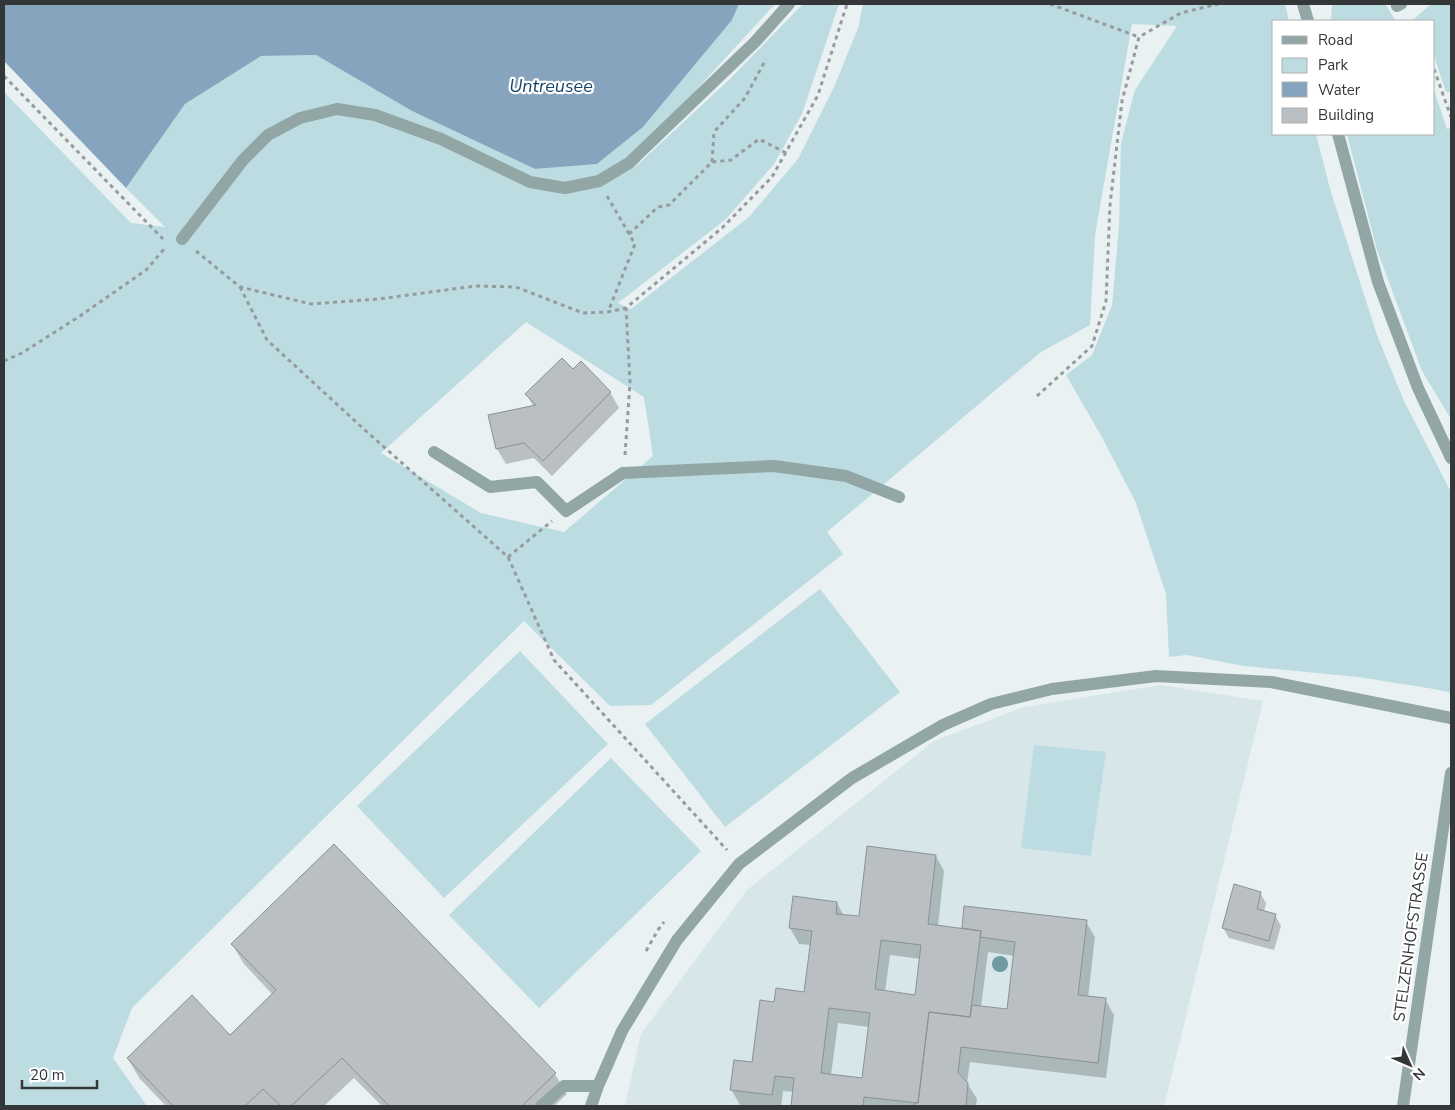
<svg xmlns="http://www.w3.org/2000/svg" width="1455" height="1110" font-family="'Nunito Sans',sans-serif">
	<rect width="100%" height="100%" fill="#e9f1f2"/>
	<!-- built -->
	<path fill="#d6e6e9" d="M1161 685 1263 701 1164 1106H625L641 1034 747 890 934 741 1024 707Z"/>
	<!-- green -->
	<path fill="#bcdce2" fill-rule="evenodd" d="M739 4H775L697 89 635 167 730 79 803 4H839L802 114 774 164 726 219 618 303 631 309 749 217 798 159 834 87 858 28 863 4H1285L1289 21H1274V134H1316L1330 189 1377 335 1404 401 1451 492V693L1434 689 1358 677 1244 666 1187 655 1169 657 1166 594 1136 503 1103 439 1066 375 1092 355 1112 305 1119 226 1121 143 1135 90 1177 26 1132 24 1095 235 1090 325 1041 352 827 532 843 554 651 705 610 706 524 621 132 1008 113 1058 147 1106H4V92L131 223 165 227 126 188 185 104 261 56 316 55 412 111 535 169 597 164 643 127 732 20ZM526 322 644 397 653 456 564 532 481 513 381 453Z
		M1332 4H1385L1396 21H1331Z
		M1431 4H1451V92H1446L1434 56V21H1412Z
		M1434 90 1447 129 1451 128V419L1422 371 1377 250 1347 134H1434Z
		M820 589 900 692 725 827 645 724Z
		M520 651 608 744 444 898 357 806Z
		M1034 745 1106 752 1091 856 1021 848Z
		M611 758 701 851 539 1008 449 915Z"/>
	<!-- water -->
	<path fill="#87a4bf" d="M4 4H739L732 20 643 127 597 164 535 169 412 111 316 55 261 56 185 104 126 188 4 61Z"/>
	<!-- shadow -->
	<path fill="#0003" fill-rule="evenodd" d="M573 371 610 392 619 408 552 476 534 458 506 464 497 449 534 407 526 394Z
		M334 845 555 1074 567 1094 554 1106H382L354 1078 324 1106H166L140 1079 128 1059 230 1036 273 995 244 964 232 944Z
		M936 856 944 871 938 926 963 929 966 907 1086 922 1095 937 1088 998 1105 999 1114 1015 1106 1078 970 1062 967 1083 977 1099 976 1106H792L794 1092 783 1091 781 1106 740 1105 731 1089 753 1063 775 1003 805 993 812 945 799 944 790 928 794 898 837 903 844 916 860 918ZM988 952 1015 956 1008 1010 981 1007ZM890 955 921 959 916 996 885 992ZM838 1023 869 1027 863 1079 831 1075Z
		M1260 893 1266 903 1264 912 1275 915 1281 926 1274 950 1229 938 1223 928Z"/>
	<!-- building -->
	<path fill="#b9bfc2" stroke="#8b9194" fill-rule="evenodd" d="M562 358 573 369 581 361 611 392 543 461 524 443 496 449 488 415 536 405 525 394Z
		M334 844 556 1073 522 1106H389L342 1058 291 1106H281L263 1089 245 1106H173L127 1058 192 995 230 1035 276 990 231 944Z
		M867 846 936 855 928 924 981 931 970 1017 929 1012 918 1103 864 1097 863 1106H791L794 1078 775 1076 772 1095 730 1090 734 1060 752 1062 760 1000 774 1002 776 988 804 992 812 931 789 928 793 896 837 902 836 914 859 916ZM881 940 921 945 915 995 875 989ZM829 1008 870 1013 862 1078 821 1073Z
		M1234 884 1261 892 1257 909 1276 914 1269 941 1222 928Z
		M964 906 1087 920 1078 995 1106 998 1098 1063 961 1047 958 1073 968 1083 966 1106H914L915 1103H918L929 1012 970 1017 972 1005 1007 1009 1015 942 980 937 981 931 962 928Z"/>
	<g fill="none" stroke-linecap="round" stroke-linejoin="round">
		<!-- path -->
		<path stroke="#969c9d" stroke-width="3" stroke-dasharray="4 4" stroke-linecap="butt" d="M1050 4 1139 37
			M1434 69 1451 117
			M4 76 163 239
			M712 162 714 132 745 98 766 59
			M607 196 635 244 608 312
			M629 234 658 207 669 205 712 162 731 160 759 139 786 153
			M196 251 240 287 311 304 379 299 475 286 516 287 583 313 608 312 626 308 722 228 772 177 818 95 847 4
			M240 287 267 340 366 431 508 557 554 660 727 850
			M4 361 22 353 80 316 146 270 166 247
			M1037 396 1092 346 1106 301 1110 205 1122 101 1139 37 1181 13 1218 4
			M625 455 630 383 626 308
			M508 557 552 521
			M646 951 658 930 664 922"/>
		<!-- minor -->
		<path stroke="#91a6a5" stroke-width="12" d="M1303 4 1308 21
			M1397 6 1401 4
			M1338 134 1378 282 1418 388 1451 458
			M182 239 243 160 268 135 300 118 337 109 375 115 441 139 530 182 565 188 599 181 629 163 755 42 789 4
			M434 452 490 487 537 482 566 511 623 473 774 466 846 476 899 497
			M541 1106 564 1086H598
			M591 1106 598 1086 622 1031 677 940 739 864 852 778 943 725 991 704 1052 689 1156 676 1271 682 1451 718
			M1403 1106 1451 773"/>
	</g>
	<!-- trees -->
	<circle fill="#719aa0" cx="1000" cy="964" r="8"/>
	<g text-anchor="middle" stroke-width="4.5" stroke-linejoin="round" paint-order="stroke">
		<!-- street labels -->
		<g font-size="16" fill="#343738" stroke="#fff">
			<text transform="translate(1410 937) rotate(-82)" y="6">STELZENHOFSTRASSE</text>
		</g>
		<!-- water labels -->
		<g font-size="18" font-style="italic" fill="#17456a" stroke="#fff">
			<text x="551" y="92">Untreusee</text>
		</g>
	</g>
	<!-- border -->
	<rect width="1455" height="1110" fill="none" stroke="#343738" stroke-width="10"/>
	<!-- legend -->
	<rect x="1272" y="20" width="162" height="115" fill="#ffffff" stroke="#aeafaf"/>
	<rect x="1282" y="36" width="25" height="8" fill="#91a6a5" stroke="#aeafaf"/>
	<text x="1318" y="45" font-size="15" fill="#343738">Road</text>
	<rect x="1282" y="58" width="25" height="15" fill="#bcdce2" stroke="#aeafaf"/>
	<text x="1318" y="70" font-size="15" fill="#343738">Park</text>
	<rect x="1282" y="82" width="25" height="15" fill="#87a4bf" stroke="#aeafaf"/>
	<text x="1318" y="95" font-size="15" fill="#343738">Water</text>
	<rect x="1282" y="108" width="25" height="15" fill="#b9bfc2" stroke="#aeafaf"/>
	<text x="1318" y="120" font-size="15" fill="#343738">Building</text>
	<!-- north arrow -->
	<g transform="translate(1410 1065) rotate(135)" stroke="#ffffff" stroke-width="4" paint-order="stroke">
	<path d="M0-4L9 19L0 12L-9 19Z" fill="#343738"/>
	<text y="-8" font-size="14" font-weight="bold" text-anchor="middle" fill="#343738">N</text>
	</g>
	<!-- scale -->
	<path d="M22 1080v8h75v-8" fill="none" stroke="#343738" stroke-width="2.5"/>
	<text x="30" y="1080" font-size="15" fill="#343738" stroke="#ffffff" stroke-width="4" paint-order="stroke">20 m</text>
</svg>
